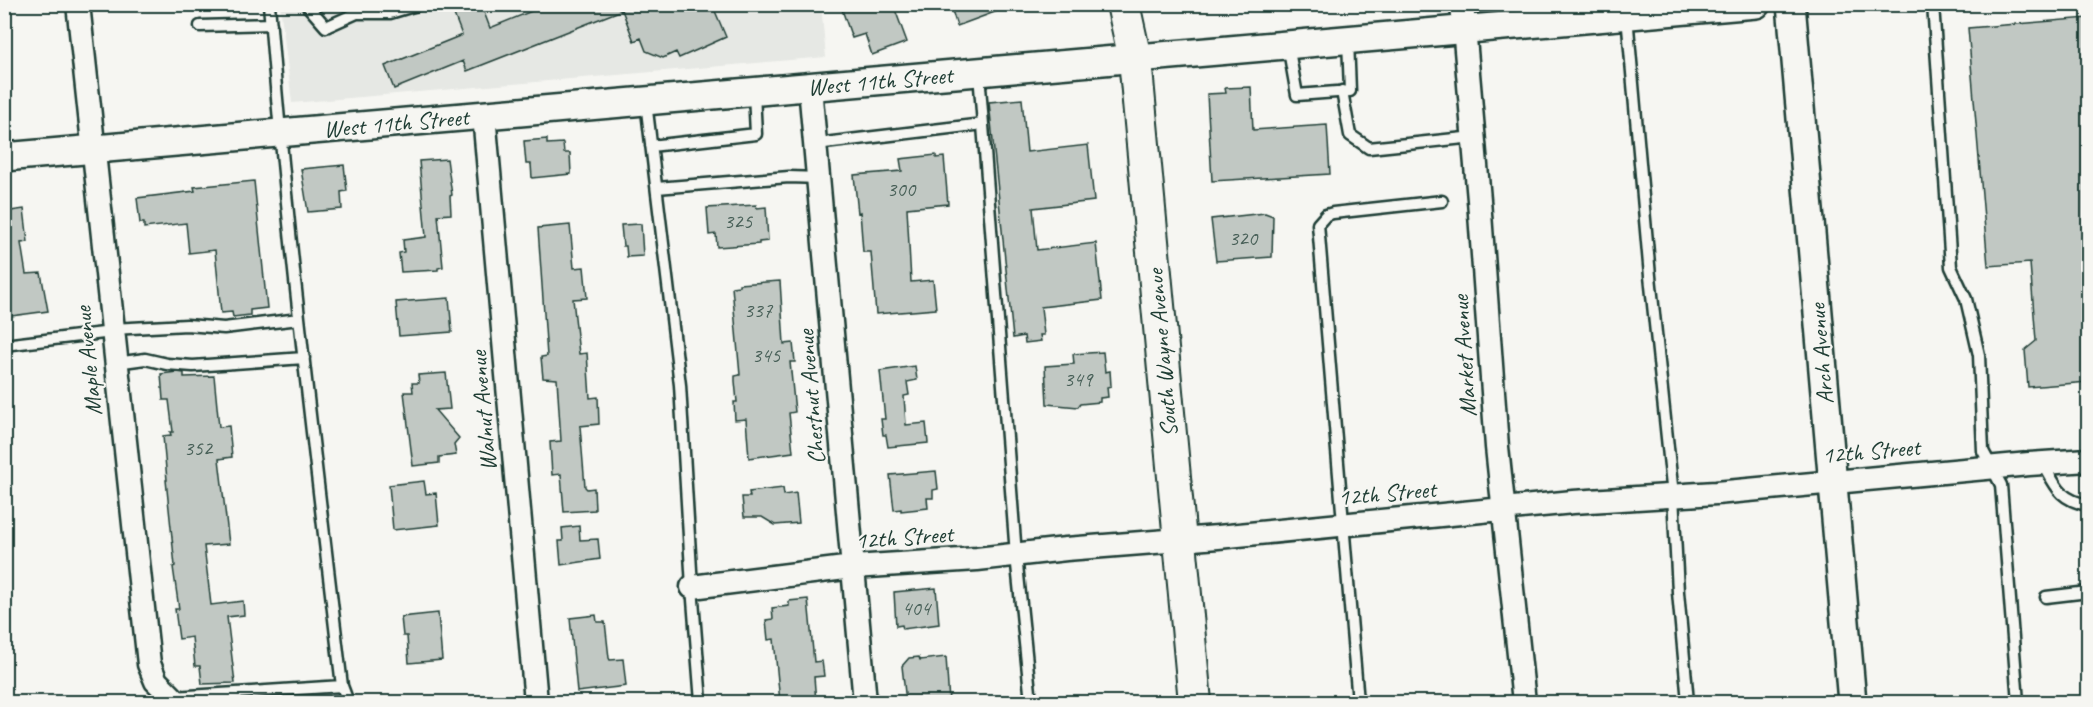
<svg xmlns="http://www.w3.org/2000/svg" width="2093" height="707" font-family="Caveat,sans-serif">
	<rect width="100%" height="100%" fill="#f6f6f2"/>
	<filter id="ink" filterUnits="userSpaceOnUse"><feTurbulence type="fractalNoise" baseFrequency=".0167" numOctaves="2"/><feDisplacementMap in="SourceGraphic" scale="12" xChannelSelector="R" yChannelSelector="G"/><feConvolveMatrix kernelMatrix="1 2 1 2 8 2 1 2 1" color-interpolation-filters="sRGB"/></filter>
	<g filter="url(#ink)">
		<!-- built -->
		<path fill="#e6e8e4" d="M280 5H821L826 57 292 103Z"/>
		<!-- building -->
		<path fill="#c1c8c3" stroke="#1f3d34" stroke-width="1.5" d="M450 4H481L490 28 549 4H712L726 37 679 58 676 52 663 58 646 51 641 38 634 41 622 10 467 71 463 61 394 89 385 66 462 35Z
			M840 4H893L907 42 872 55 865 34 852 38Z
			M950 4H1010L1011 6 957 26Z
			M2088 18V382L2028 387 2025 350 2036 341 2030 263 1988 266 1968 28Z
			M1251 87 1253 130 1327 125 1330 174 1212 181 1207 94 1226 93 1225 88Z
			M1022 99 1027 152 1088 145 1094 201 1033 208 1037 250 1096 243 1102 300 1041 307 1044 335H1040L1041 341 1025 343 1024 336 1013 338 989 102Z
			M547 139V144L563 143 564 153H570L571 174 532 178 531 164H526L524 141Z
			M936 155V158L944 157 948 204 907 208 911 282 933 280 936 309 876 314 871 252H863L860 212 858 213 854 175 902 171 900 159Z
			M447 159 452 195 450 196 451 214 438 215 443 267 438 268V270L401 272 399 253 404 252 403 240 426 237 419 161Z
			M344 165 347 191 341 192 342 209 308 212 301 169Z
			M254 181 267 308 250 310V315L233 317 232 312 221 313 215 250 189 253 186 223 144 228V223H140L137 198 195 191 194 187Z
			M756 205 757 208 766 207 768 241 759 242V244L717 247 716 234 709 235 707 208Z
			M24 209 28 242 21 243 26 274 41 273 48 311 4 317V212Z
			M1265 213 1273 216 1272 257 1216 261 1211 219Z
			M641 224 643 256 627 257 626 246H623L621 225Z
			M570 225 574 268 584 267 587 298 573 299 579 354 587 353 590 398 598 397 599 424 580 426 585 487 587 489 594 488 595 510 564 512 561 474 552 475 550 442 561 441 557 379 543 378 541 357 547 356 538 228Z
			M780 281 784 344 793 343 795 362H790L795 412 789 413 793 452 749 458 746 419 735 420 734 402H737L735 381V376L740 375 732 287 739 286V284Z
			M449 298 452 332 399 336 396 302Z
			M1103 352 1105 372 1110 371 1111 386 1107 387 1108 397 1100 398V402L1080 404 1078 407 1047 404 1045 366 1074 364 1073 354Z
			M915 366 917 380 907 382 909 395 904 396 906 425 926 423 928 443 888 447 886 435H883L881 419H885L880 371Z
			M177 372 184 373V377L214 376 219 427 229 426 232 457 219 459 229 544 204 546 211 605 243 601 244 615 227 617 235 683 202 684 200 666H195L192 637 179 639 175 609H179L173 567 175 566 166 480H167L163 436 171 435 170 432H173L169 400H163L161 374Z
			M446 373 450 409 435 410 459 438 454 444 456 455 439 457V463L413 466 404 392H413L412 383H419L418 375Z
			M936 471 938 489 933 490V498H927L928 508 901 511V509L894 510 890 475Z
			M424 481 426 494 436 493 439 525 393 530 389 485Z
			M783 488 784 495 796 493 799 523 775 525 762 517H744L742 497H750L749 492Z
			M579 526 580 540 598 539 600 559 561 565 559 541H563L562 528Z
			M936 588 939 624 903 629 902 625 896 626 894 592Z
			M808 599 814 662 822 661 824 676 814 677 816 702H780L774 639 768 640 766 620 773 619 772 608 789 606V601Z
			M438 613 442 660 409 663 407 636H403L401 617Z
			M596 615 597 622H605L609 658 610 660 623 659 626 686 577 692 570 618Z
			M919 657 920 660 946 657 949 702H906L902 666 909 658Z"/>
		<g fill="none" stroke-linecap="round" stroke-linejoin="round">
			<defs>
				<path id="service" d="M269 4C287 233 315 459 342 686L348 702
					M306 4 326 27 357 13H390L420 4
					M1933 4 1951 267 1966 299 1979 355 1983 451 2001 485 2018 702
					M1627 16 1650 276 1673 495 1678 592 1688 702
					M200 26 271 24
					M1288 45 1297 95 1350 91 1348 40
					M979 73 1016 555 1031 702
					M1342 91 1350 135 1369 148 1474 137
					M646 102 680 385 692 587 701 702
					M816 144 983 124
					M651 146 756 134 754 93
					M657 188 789 177 819 178
					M112 329 187 325 224 328 299 319
					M4 345 112 332
					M116 363 145 359 167 364 193 366 304 358
					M2043 463C2056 487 2060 500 2088 505
					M2046 597 2088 592
					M173 697 342 686
					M1358 702 1318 224 1326 215 1333 213 1442 201"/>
				<path id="minor" d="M78 4 149 664 156 681 177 702
					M1462 4 1479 200 1497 447 1524 702
					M810 87 865 702
					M484 115 536 702
					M692 587 853 567 977 559 1066 549 1218 537 1573 502 1716 493 2029 464 2088 460"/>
				<path id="tertiary" d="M1791 4 1852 702
					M4 157 1756 4"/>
				<path id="secondary" d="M1123 4 1135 59 1138 91 1195 702"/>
			</defs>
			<!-- service casing -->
			<use href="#service" stroke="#1f3d34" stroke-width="15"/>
			<!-- minor casing -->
			<use href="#minor" stroke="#1f3d34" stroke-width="27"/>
			<!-- tertiary casing -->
			<use href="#tertiary" stroke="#1f3d34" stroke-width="32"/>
			<!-- secondary casing -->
			<use href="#secondary" stroke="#1f3d34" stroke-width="36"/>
			<!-- service -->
			<use href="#service" stroke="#f6f6f2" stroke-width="10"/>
			<!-- minor -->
			<use href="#minor" stroke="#f6f6f2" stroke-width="22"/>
			<!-- tertiary -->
			<use href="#tertiary" stroke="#f6f6f2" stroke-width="27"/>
			<!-- secondary -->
			<use href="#secondary" stroke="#f6f6f2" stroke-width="32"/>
		</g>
	</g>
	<g text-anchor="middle" stroke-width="4.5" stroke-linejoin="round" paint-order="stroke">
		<!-- number labels -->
		<g font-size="21" fill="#486058">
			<text x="901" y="196">300</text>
			<text x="738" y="228">325</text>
			<text x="1243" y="245">320</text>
			<text x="758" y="317">337</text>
			<text x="766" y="362">345</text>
			<text x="1078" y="386">349</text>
			<text x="198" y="455">352</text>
			<text x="916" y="615">404</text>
		</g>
		<!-- street labels -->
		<g font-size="24" fill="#1f3d34" stroke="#f6f6f2">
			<text transform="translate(880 81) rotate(-5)" y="8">West 11th Street</text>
			<text transform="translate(396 123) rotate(-5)" y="8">West 11th Street</text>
			<text transform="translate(1162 353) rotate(-95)" y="8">South Wayne Avenue</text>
			<text transform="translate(1821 354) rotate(-95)" y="8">Arch Avenue</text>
			<text transform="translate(1464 356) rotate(-94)" y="8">Market Avenue</text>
			<text transform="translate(88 361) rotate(-96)" y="8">Maple Avenue</text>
			<text transform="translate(811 397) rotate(-95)" y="8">Chestnut Avenue</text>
			<text transform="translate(483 411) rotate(-95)" y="8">Walnut Avenue</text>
			<text transform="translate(1871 451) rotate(-5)" y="8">12th Street</text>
			<text transform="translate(1387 493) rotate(-5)" y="8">12th Street</text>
			<text transform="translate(904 537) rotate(-4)" y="8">12th Street</text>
		</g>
	</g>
	<!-- margin -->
	<rect width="2093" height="707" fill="none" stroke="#f6f6f2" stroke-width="24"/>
	<rect x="12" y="12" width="2069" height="683" fill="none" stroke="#1f3d34" stroke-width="2" filter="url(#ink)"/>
</svg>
